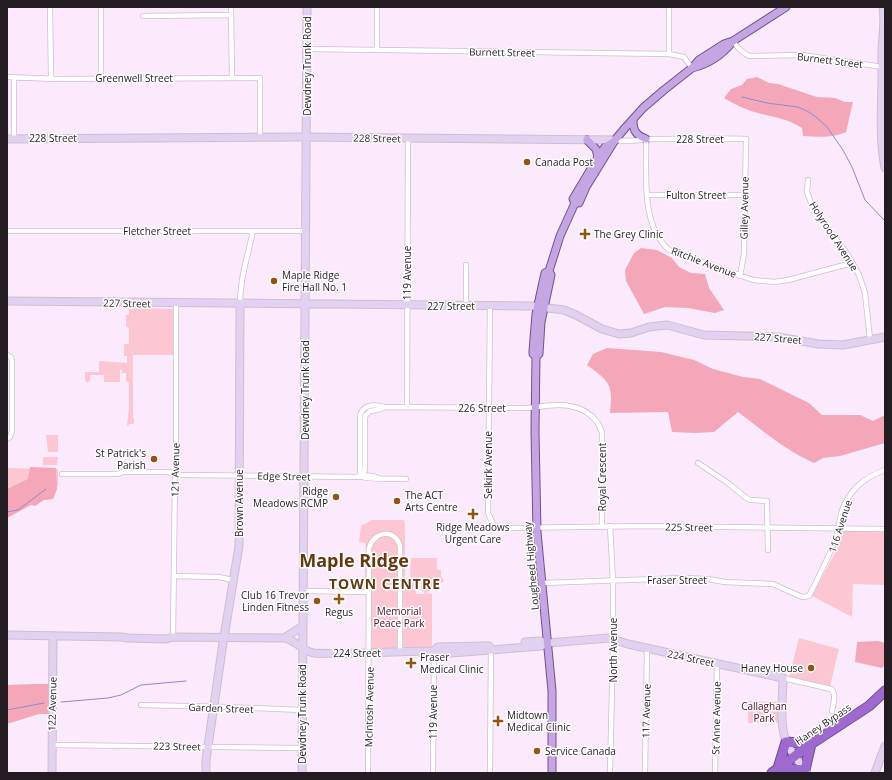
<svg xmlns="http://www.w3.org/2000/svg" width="892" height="780" font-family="'Open Sans',sans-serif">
	<rect width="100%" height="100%" fill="#fbeafb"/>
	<!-- green -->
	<path fill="#fcc7d3" d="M129 308 174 309V368L173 355H133V418H134V424H129V425L127 426 129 407V383L126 381V373H122V370H120V382H104V375H90V380L87 383 85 380V372H99V361L127 363V356H124V344H129V328L126 327V315H129Z
		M46 435H58V452H48Z
		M43 457H58L57 465H43Z
		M7 468 58 469V486L43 487 7 505Z
		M372 520H404L405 523V578H412L414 580 413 589 416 590V594H425L421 588V579H414L410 577 411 558H437V570H441V576L444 581 426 593 432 594V647L405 648 402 645H398L395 649 373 650 372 648 370 590 365 589V566L367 558 365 543 359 542 361 526Z
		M844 531H885V585L853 584 852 617 812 596 837 549 841 535Z
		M799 638 839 649 830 686 789 677Z
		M748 701 778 702V709L780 712 779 723H748Z"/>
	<!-- forest -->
	<path fill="#f4a7b9" d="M757 77 769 83 778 84 817 97 835 98 845 102H853L846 132C833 138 818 137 803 136L802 128C788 119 774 117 758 113 746 110 734 104 724 98L731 89 742 85 747 79Z
		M641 248 657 250 672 258 679 267 691 273 705 274 709 288 724 310 715 313 688 308 665 307 644 314 626 281 625 270 634 253Z
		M607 348 661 352 694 360 713 369 743 377 760 379 809 403 822 415H860L873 421 885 415V443L840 456 823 458 814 463C785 450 763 431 738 412L714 432 695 433 672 432 668 412 610 413C613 384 610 382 587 365L593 354Z
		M30 467 56 468 57 489 53 499 44 500 35 506 31 505 7 518V489L28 479Z
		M878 641 885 643V665L882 668 855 662 857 642Z
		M34 684H53L52 714H39L7 724V685Z"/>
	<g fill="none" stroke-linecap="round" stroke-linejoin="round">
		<!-- stream -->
		<path stroke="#8f8ac9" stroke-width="1" d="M742 97 767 103 798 107 807 111 816 117 827 127 843 150 852 167 865 200 885 221
			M7 512 18 510 46 489
			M61 702 108 698 121 695 141 685 186 681
			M7 710 44 703"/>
		<defs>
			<path id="street" d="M50 7 51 78
				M101 7V79
				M231 7 232 78
				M669 7V54
				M143 16 231 15
				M733 41C738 48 741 52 749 56L802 55 883 67
				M307 49 669 54 684 57 692 68
				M377 50V7
				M7 77 57 79 260 78V137
				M14 139V78
				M646 139C647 175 640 224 669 250L753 280 774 282 788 280 852 263
				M615 140C628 142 640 140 653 139 684 139 715 138 746 139L744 254 740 276
				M808 180 807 192 813 208 848 255 859 275 865 293 870 339
				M647 195H744
				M7 231H306
				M240 304C240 279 248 255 253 231
				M466 306V265
				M490 306 488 513 494 526 510 528 647 526 885 529
				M7 355 11 357 12 361V431L10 437 7 439
				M407 407 408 139
				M698 463 728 483 745 497 750 500 767 501 768 550
				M62 474H118L122 472H168L181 475 355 477C365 476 370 474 379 478
				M360 477V415C364 404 375 404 384 407 430 407 476 408 522 408 540 408 557 402 574 407 587 410 599 420 602 433V527
				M363 477 365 468V416L370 411 377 410 383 408
				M363 477C368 480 398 478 406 479
				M610 526 613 581V645L610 773
				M174 576 218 577 233 580
				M542 583 684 578 708 579 725 582 773 584 802 597 809 596C818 578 827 561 834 543 838 533 839 524 841 514 847 492 864 477 885 470
				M304 591 369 592
				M173 637 175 474 176 469V303
				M783 678 831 689C837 694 833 704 832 711
				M141 705 228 707 302 710
				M52 745 302 748
				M368 773 369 548C374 531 395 528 400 546V652
				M433 773 434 651
				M490 773 491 647
				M645 773 647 648
				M715 773 717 663"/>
			<path id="secondary" d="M883 7C886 25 881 42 882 60 883 96 878 132 885 168
				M7 139 300 137 615 140
				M7 301 532 306 564 310 576 315 602 329 619 334 631 333 649 327 667 325 704 335 778 337 818 344 843 345 885 337
				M7 635 122 637 127 638 166 639 173 637 284 638C295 639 303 652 314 653 354 655 394 651 434 651L438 654 541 646 548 643 609 638 628 644 783 678C783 698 779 722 786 741 790 752 800 763 807 773
				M284 638 303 626
				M525 642 540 641 548 643
				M434 651 438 647 489 646
				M52 773 53 636
				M206 773V760L223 643 239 546 240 304
				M302 773 307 7
				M875 773 885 746"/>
			<path id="primary" d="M692 68C708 64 723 54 733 41
				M633 120C633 131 636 135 646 139
				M587 140 596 149 598 157
				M575 203H579L586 187 615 140 625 128 643 108 664 90 692 68 699 60 724 44 733 41 786 7
				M549 271 545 273 536 314 533 351V354L536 356 535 431 537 532 552 691V773
				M536 356 539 354 541 322 551 275 549 271 560 236 575 203 573 199 598 157 605 147 615 141"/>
			<path id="highway" d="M778 768 805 770 811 744
				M778 768 786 742 811 744
				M772 773 811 744 869 706 885 691"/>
		</defs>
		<!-- street casing -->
		<use href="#street" stroke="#cebece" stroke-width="6"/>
		<!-- secondary casing -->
		<use href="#secondary" stroke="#cebece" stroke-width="9"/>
		<!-- primary casing -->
		<use href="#primary" stroke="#744f93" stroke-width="9"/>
		<!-- highway casing -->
		<use href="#highway" stroke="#744f93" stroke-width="11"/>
		<!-- street -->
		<use href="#street" stroke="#fff" stroke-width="4.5"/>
		<!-- secondary -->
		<use href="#secondary" stroke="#e2d2f1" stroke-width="7"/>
		<!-- primary -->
		<use href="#primary" stroke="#c5a6e3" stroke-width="7"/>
		<!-- highway -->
		<use href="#highway" stroke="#9f6ad0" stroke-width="9"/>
	</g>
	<!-- markers -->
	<g fill="#905414" stroke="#fdfdfd" stroke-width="1.5">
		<circle cx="527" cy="162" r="4"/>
		<path d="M583 228h4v4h4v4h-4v4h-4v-4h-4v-4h4z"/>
		<circle cx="274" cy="281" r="4"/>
		<circle cx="154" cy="459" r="4"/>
		<circle cx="336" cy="497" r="4"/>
		<circle cx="397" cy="501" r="4"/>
		<path d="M471 508h4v4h4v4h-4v4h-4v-4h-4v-4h4z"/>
		<path d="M337 593h4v4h4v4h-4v4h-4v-4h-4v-4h4z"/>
		<circle cx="317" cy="601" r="4"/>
		<path d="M409 657h4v4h4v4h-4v4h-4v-4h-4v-4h4z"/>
		<circle cx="811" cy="668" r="4"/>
		<path d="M496 715h4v4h4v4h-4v4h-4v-4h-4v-4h4z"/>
		<circle cx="537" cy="751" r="4"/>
	</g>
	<g text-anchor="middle" stroke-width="3" stroke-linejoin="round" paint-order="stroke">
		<!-- street labels -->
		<g font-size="10" fill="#231d23" stroke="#fdfdfd">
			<text transform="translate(502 52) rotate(1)" y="4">Burnett Street</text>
			<text transform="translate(830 60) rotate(7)" y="4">Burnett Street</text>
			<text transform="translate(307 66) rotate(-90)" y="4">Dewdney Trunk Road</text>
			<text x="134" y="82">Greenwell Street</text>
			<text x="53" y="142">228 Street</text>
			<text transform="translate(377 138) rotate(1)" y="4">228 Street</text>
			<text x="700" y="143">228 Street</text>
			<text x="696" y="199">Fulton Street</text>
			<text transform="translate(744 208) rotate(-89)" y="4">Gilley Avenue</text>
			<text x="157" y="235">Fletcher Street</text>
			<text transform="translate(834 236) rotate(57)" y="4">Holyrood Avenue</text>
			<text transform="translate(704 262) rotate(21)" y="4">Ritchie Avenue</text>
			<text transform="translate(407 273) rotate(-90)" y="4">119 Avenue</text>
			<text transform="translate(127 303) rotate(1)" y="4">227 Street</text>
			<text x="451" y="310">227 Street</text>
			<text transform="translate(778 338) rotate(5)" y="4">227 Street</text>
			<text transform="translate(305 390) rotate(-90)" y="4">Dewdney Trunk Road</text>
			<text x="482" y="412">226 Street</text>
			<text transform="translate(488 465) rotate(-90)" y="4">Selkirk Avenue</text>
			<text transform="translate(175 470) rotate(-89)" y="4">121 Avenue</text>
			<text transform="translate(284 476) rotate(1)" y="4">Edge Street</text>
			<text transform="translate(602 477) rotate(-90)" y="4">Royal Crescent</text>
			<text transform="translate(239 503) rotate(-90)" y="4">Brown Avenue</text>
			<text transform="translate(840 526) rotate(-72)" y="4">116 Avenue</text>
			<text transform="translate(689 527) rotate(1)" y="4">225 Street</text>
			<text transform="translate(531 566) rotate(-95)" y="4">Lougheed Highway</text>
			<text x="677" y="584">Fraser Street</text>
			<text transform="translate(613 650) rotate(-90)" y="4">North Avenue</text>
			<text x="357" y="657">224 Street</text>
			<text transform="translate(691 658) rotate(12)" y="4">224 Street</text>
			<text transform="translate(52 704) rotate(-89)" y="4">122 Avenue</text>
			<text transform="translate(369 707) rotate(-89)" y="4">McIntosh Avenue</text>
			<text transform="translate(221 708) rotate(2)" y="4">Garden Street</text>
			<text transform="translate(646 711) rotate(-89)" y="4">117 Avenue</text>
			<text transform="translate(433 712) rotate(-90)" y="4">119 Avenue</text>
			<text transform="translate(302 714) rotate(-90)" y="4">Dewdney Trunk Road</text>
			<text transform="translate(716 718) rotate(-89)" y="4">St Anne Avenue</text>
			<text transform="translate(823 724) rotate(-34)" y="4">Haney Bypass</text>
			<text transform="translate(177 746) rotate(1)" y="4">223 Street</text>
		</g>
		<!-- poi labels -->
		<g font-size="10" fill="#231d23" stroke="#fdfdfd" text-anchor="start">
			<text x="535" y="166">Canada Post</text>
			<text x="594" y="238">The Grey Clinic</text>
			<text x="282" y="279">Maple Ridge<tspan x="282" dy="12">Fire Hall No. 1</tspan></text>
			<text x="146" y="457" text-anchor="end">St Patrick's<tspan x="146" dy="12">Parish</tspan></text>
			<text x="328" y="495" text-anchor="end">Ridge<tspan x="328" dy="12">Meadows RCMP</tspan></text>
			<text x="405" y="499">The ACT<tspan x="405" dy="12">Arts Centre</tspan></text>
			<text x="473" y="531" text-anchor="middle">Ridge Meadows<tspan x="473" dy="12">Urgent Care</tspan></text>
			<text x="309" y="599" text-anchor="end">Club 16 Trevor<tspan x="309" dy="12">Linden Fitness</tspan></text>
			<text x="339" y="616" text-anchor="middle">Regus</text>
			<text x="420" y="661">Fraser<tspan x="420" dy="12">Medical Clinic</tspan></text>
			<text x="803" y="672" text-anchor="end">Haney House</text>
			<text x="507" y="719">Midtown<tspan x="507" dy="12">Medical Clinic</tspan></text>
			<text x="545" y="755">Service Canada</text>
		</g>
		<!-- park labels -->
		<g font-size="10" fill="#4e0c25" stroke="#fdfdfd">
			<text x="399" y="615">Memorial<tspan x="399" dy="12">Peace Park</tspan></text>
			<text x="764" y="710">Callaghan<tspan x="764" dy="12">Park</tspan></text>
		</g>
		<!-- district labels -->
		<g font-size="14" font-weight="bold" letter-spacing="1" fill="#62390e" stroke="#fdfdfd">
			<text x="385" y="589">TOWN CENTRE</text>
		</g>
		<!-- town labels -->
		<g font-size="18" font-weight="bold" fill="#62390e" stroke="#fdfdfd">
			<text x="354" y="567">Maple Ridge</text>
		</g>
	</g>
	<!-- border -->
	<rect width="892" height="780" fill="none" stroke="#231d23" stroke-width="16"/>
</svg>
